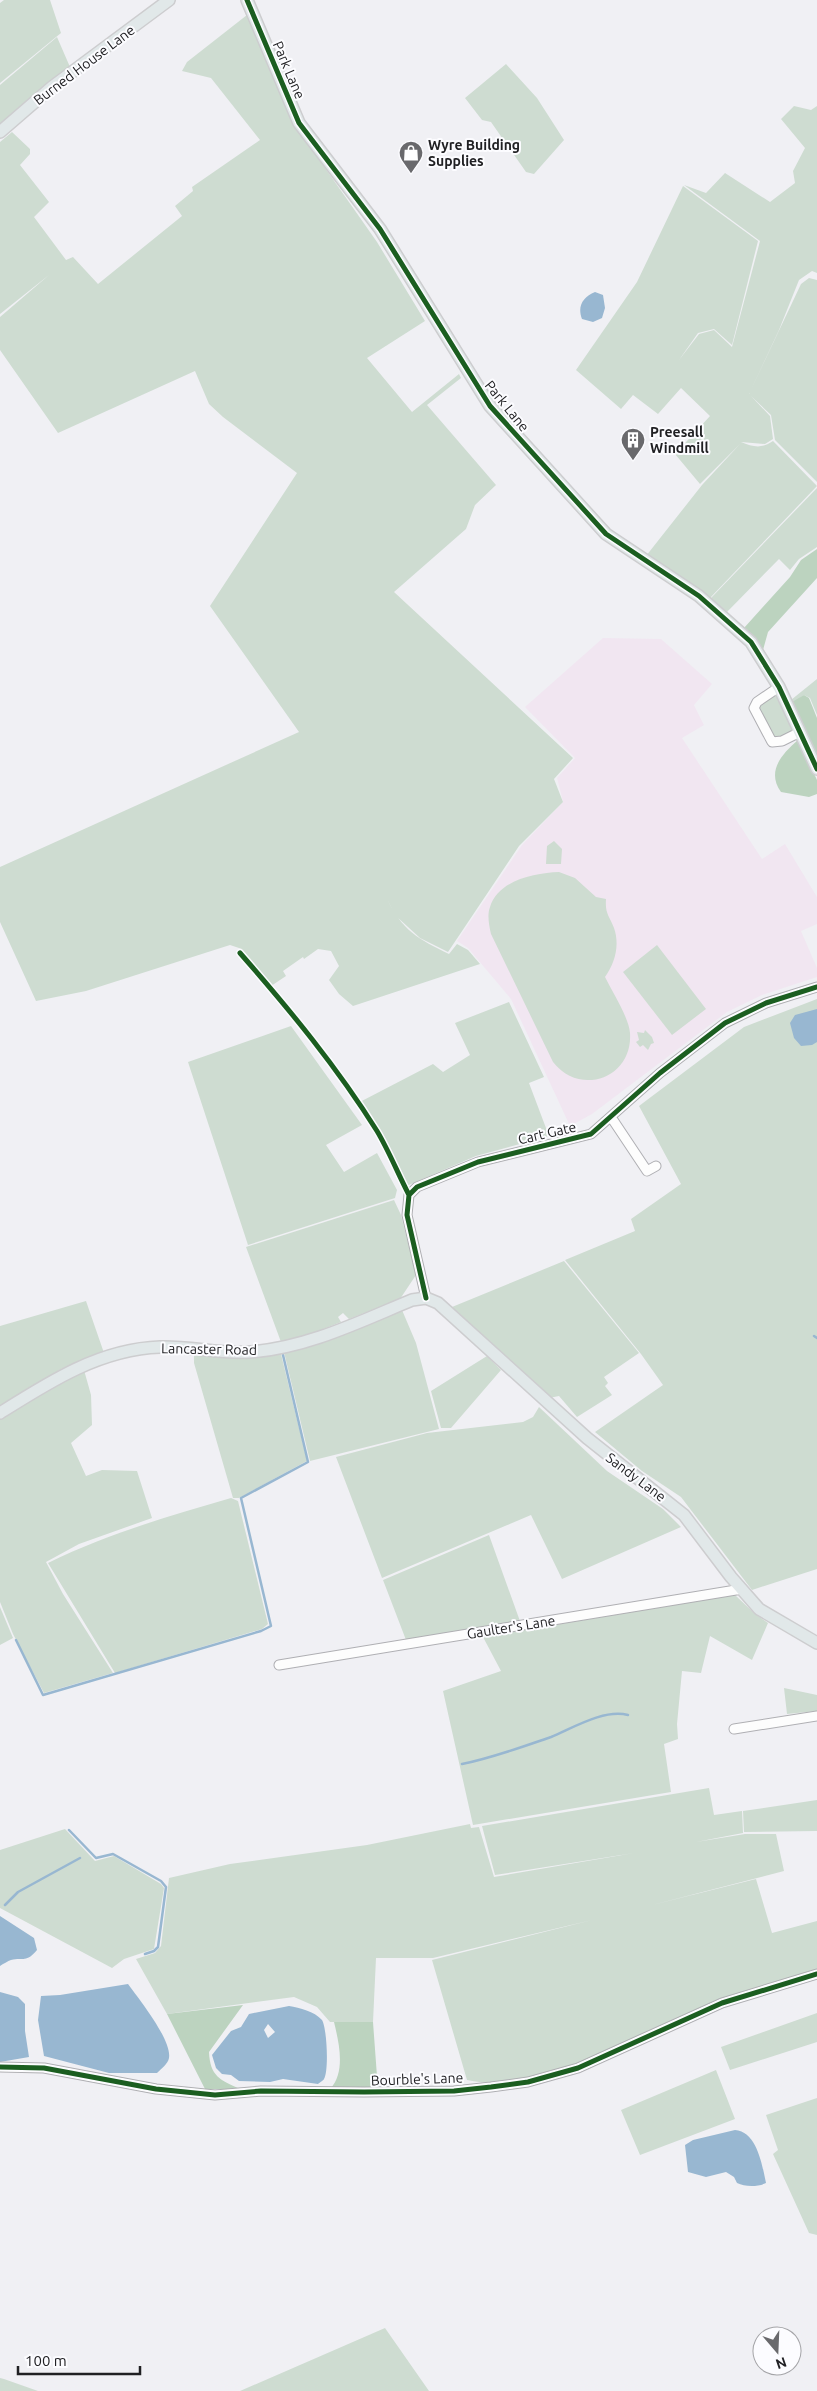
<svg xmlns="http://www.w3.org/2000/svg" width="817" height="2391" font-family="Ubuntu,sans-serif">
	<rect width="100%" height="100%" fill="#f0f0f4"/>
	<!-- education -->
	<path fill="#f1e6f1" d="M603 638 661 639 712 684 694 705 704 725 682 738 762 859 785 844 817 897V924L801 931 817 968V977L762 995 727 1012 592 1114 570 1126 511 999 468 948 457 941 522 845 563 802 557 778 575 758 525 707Z"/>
	<!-- green -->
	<path fill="#cedcd1" d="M4 0H50L61 33 0 83V3Z
		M247 15 304 138 377 242 425 321 367 358 412 412 459 374 461 378 427 405 496 485 475 505 466 529 394 592 573 758 554 779 563 802 519 846 448 952 420 938 396 916 387 899C402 930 418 939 449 954L457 944 468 950 480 964 353 1006 339 994 329 980 339 966 331 951 318 949 304 959 303 957 283 971 286 976 268 988 242 949 230 945 86 991 36 1001 0 922V867L299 732 210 606 297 473 223 417 209 404 195 371 58 433 0 350V317L49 275 0 314V142L12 132 30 149V154L20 165 49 202 34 217 66 260 73 257 98 284 182 216 175 206 193 191 192 187 260 140 211 78 182 71 187 62Z
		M57 37 70 67 0 124V85Z
		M506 64 537 98 564 140 534 174 526 172 491 122 482 120 465 98Z
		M794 106 811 110 817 106V273L812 271 799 280 779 330 749 394 801 284 809 278 817 280V482L775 440 771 415 751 396 770 416 773 439 765 444 741 442C753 447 762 449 773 441L817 486 710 598 646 556 702 485 740 444 700 484 675 454 710 416 681 388 658 414 633 395 621 409 576 370 637 282 683 186 758 241 732 345 714 329 698 333 679 360 699 334 714 330 732 347 760 241 684 185 706 193 725 173 770 202 795 183 793 171 805 148 781 119Z
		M817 488V547L799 559 790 570 779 559 727 612 711 598Z
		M817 679V715L810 698 804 695 792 704 791 700Z
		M775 694 794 732 781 739H775L758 707Z
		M554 841 562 849 561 864H546L547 846Z
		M559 872 575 878 596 897 606 899C605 914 609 915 614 928 620 945 615 963 605 977 612 991 629 1018 630 1033 633 1078 580 1097 553 1062L491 934C489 925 487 915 490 907 498 880 535 873 559 872Z
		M657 945 706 1009 672 1035 623 972Z
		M817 999V1569L752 1590 681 1497 642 1471 595 1432 663 1385 641 1354 565 1260 635 1231 631 1219 681 1184 639 1106 744 1027Z
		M509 1002 544 1077 529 1083 549 1136 476 1156 404 1187 368 1121 356 1104 433 1064 443 1072 470 1055 455 1023Z
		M291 1026 362 1125 326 1145 344 1172 377 1153 397 1190 395 1198 248 1245 188 1062Z
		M645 1030 652 1037 654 1043 651 1044 648 1050 643 1045 640 1047 636 1042 639 1040 637 1032 644 1033Z
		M394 1200 401 1215 416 1275 400 1299 349 1319 343 1313 338 1317 341 1322 303 1337 281 1342 246 1247Z
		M564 1261 639 1353 604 1377 608 1383 605 1386 612 1395 577 1417 559 1396 549 1398 452 1307Z
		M86 1301 104 1353 61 1369 0 1406V1326Z
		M402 1310 416 1343 439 1429 310 1461 284 1352 325 1341Z
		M194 1354 249 1358 281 1354 307 1461 239 1498H233L194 1363Z
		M487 1356 501 1370 451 1428H441L431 1391Z
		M84 1370 91 1395 92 1425 71 1443 86 1476 102 1470 137 1471 152 1518 79 1544 46 1562 63 1594 113 1673 44 1693 13 1634 0 1602V1416Z
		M539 1407 607 1471 663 1509 681 1527 562 1579 531 1515 382 1578 336 1457 427 1433 523 1422 533 1417Z
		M231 1498 238 1501 268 1624 262 1629 115 1673 48 1563C107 1534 169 1516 231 1498Z
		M489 1535 521 1624 406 1640 383 1580Z
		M735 1595 754 1613 768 1623 752 1660 710 1636 701 1673 682 1671 677 1724 678 1739 664 1744 671 1792 473 1825 443 1691 501 1671 483 1637Z
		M0 1607 13 1638 0 1645Z
		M784 1688 817 1695V1711L787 1714Z
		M709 1788 714 1815 742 1811 743 1833 696 1842 745 1834H776L784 1871 613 1915 433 1958H376L373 2022H330L317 2007 294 1997 167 2014 136 1959 155 1953 161 1946 169 1878 230 1864 367 1845 470 1824 471 1828 479 1827 494 1877 634 1853 495 1875 482 1826Z
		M817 1800V1831L744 1832 743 1811Z
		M65 1829 95 1861 114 1856 161 1884 164 1888 154 1949 124 1959 112 1968 0 1908V1850Z
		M756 1879 772 1933 817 1921V1971C785 1981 751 1988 719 2001 645 2030 548 2098 467 2080L432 1960Z
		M817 2013V2042L730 2070 721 2047Z
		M716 2070 735 2119 640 2155 621 2110Z
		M817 2098V2235L809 2233 773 2154 778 2150 766 2115Z
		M385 2328 429 2391H240Z
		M0 2378 4 2379 38 2391H0Z"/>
	<!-- forest -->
	<path fill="#bcd3bf" d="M817 549V578L768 632 763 650 744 628 790 577 801 560Z
		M804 695 809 698 817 718V759L792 702Z
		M798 740 817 780V794L809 797 781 792C766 771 782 754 798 740Z
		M243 2005 209 2052C210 2076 220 2080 240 2089H205L167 2014Z
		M334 2022H373L378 2090 330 2089C346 2072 339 2043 334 2022Z"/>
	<!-- water -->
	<path fill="#98b7d1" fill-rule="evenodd" d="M595 292 603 295 605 308 602 318 593 322 582 319C577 306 583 297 595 292Z
		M817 1009V1042L812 1045 801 1046 794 1038 790 1023 795 1015Z
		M0 1916 34 1938 37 1950C26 1963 24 1957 11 1960 8 1961 3 1964 0 1966Z
		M128 1984C139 1999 172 2040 169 2058 168 2064 161 2069 157 2073H109L44 2056 38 2020 41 1996 60 1995Z
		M0 1992 18 1997 25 2004V2031L29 2057 0 2062Z
		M289 2006C300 2008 314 2011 322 2020 327 2028 329 2071 324 2079 324 2080 319 2083 318 2084L283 2079 270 2082 239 2081 231 2075 222 2074 216 2068 212 2055 231 2031 241 2027 249 2014ZM268 2024 275 2032 268 2038 264 2030Z
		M735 2130C757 2132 762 2164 766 2183 758 2187 745 2187 737 2183L734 2177 726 2172 706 2177 688 2172 685 2145 693 2140Z"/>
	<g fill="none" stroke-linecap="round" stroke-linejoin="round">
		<!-- stream -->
		<path stroke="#98b7d1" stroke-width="2.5" d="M814 1336 817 1338
			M16 1640 43 1695 261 1631 271 1626 241 1498 308 1462 283 1355
			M462 1764C492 1758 522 1747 551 1737 573 1728 603 1709 628 1715
			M69 1830 96 1858 113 1854 161 1881 166 1887 158 1947 154 1951 145 1954
			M5 1905 18 1892 80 1858"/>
		<defs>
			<path id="minor" d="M779 687 757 702 754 708 772 742 782 741 800 732
				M611 1117 647 1171 656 1166
				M426 1298 407 1215 409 1195 417 1187 478 1162 591 1134 660 1073 725 1023 766 1003 817 987
				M279 1665 742 1589
				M734 1729 817 1716
				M0 2067 44 2068 156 2089 215 2095 261 2091 364 2092 454 2091 491 2087 528 2082 578 2068 722 2003 817 1974"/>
			<path id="major" d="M247 0 299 123 380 229 490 406 606 534 699 596 751 642 779 687 817 769
				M0 132 52 87 169 0
				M0 1413C49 1382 100 1349 160 1347 190 1346 220 1354 250 1352 307 1348 361 1321 412 1300L426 1298 438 1303 587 1438 684 1515 731 1577 759 1609 817 1643"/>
		</defs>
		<!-- minor casing -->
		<use href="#minor" stroke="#afafb3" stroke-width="11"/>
		<!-- major casing -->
		<use href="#major" stroke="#cdcdcf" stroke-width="14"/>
		<!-- minor -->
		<use href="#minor" stroke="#fdfdfd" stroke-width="9"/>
		<!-- major -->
		<use href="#major" stroke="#e1e8e9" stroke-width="11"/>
		<defs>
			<path id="cycleway" d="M247 0 299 123 380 229 490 406 606 534 699 596 751 642 779 687 817 769
				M240 953C289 1009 337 1067 377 1131 389 1151 398 1174 409 1195
				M426 1298 407 1215 409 1195 417 1187 478 1162 591 1134 660 1073 725 1023 766 1003 817 987
				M0 2067 44 2068 156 2089 215 2095 261 2091 364 2092 454 2091 491 2087 528 2082 578 2068 722 2003 817 1974"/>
		</defs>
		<!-- cycleway casing -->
		<use href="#cycleway" stroke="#fcfcff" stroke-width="8"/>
		<!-- cycleway -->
		<use href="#cycleway" stroke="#1b5e20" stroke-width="5"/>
	</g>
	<!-- icons -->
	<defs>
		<symbol id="shop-pin" viewBox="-11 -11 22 30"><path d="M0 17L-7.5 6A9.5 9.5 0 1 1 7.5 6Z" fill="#69696c" stroke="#fcfcff"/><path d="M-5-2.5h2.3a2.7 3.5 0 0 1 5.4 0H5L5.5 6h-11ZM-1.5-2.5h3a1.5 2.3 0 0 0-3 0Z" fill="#fff"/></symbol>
		<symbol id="building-pin" viewBox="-11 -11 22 30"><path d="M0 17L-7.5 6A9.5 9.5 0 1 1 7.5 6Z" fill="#69696c" stroke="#fcfcff"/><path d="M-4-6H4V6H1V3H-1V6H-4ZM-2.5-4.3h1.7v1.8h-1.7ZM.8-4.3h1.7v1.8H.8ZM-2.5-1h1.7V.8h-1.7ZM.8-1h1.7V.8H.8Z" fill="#fff"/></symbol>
	</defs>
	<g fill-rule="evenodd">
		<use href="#shop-pin" x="397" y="139" width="28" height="38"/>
		<use href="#building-pin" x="619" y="426" width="28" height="38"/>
	</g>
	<g text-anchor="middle" stroke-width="4" stroke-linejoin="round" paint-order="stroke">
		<!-- street labels -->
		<g font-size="14" fill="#202023" stroke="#fcfcff">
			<text transform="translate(84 65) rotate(-37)" y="5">Burned House Lane</text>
			<text transform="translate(289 70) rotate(67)" y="5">Park Lane</text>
			<text transform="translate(507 406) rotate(51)" y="5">Park Lane</text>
			<text transform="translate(547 1133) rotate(-13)" y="5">Cart Gate</text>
			<text transform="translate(209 1349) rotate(1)" y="5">Lancaster Road</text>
			<text transform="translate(636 1477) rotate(37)" y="5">Sandy Lane</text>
			<text transform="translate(511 1627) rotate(-9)" y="5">Gaulter's Lane</text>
			<text transform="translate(417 2079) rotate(-2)" y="5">Bourble's Lane</text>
		</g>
		<!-- poi labels -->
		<g font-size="14" font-weight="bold" fill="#202023" stroke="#fcfcff" text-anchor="start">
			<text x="428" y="150">Wyre Building<tspan x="428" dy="16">Supplies</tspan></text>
			<text x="650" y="437">Preesall<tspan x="650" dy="16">Windmill</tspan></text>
		</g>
	</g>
	<!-- north arrow -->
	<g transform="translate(777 2351) rotate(161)"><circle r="24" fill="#fcfcff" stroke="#a4a4a7"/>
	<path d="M0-4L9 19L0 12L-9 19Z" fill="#69696c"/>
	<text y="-8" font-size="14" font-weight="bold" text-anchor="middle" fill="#202023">N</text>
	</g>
	<!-- scale -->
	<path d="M18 2366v8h122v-8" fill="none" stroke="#202023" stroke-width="2.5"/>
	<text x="25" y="2366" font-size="15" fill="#202023" stroke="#fcfcff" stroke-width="4" paint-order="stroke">100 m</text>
</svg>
